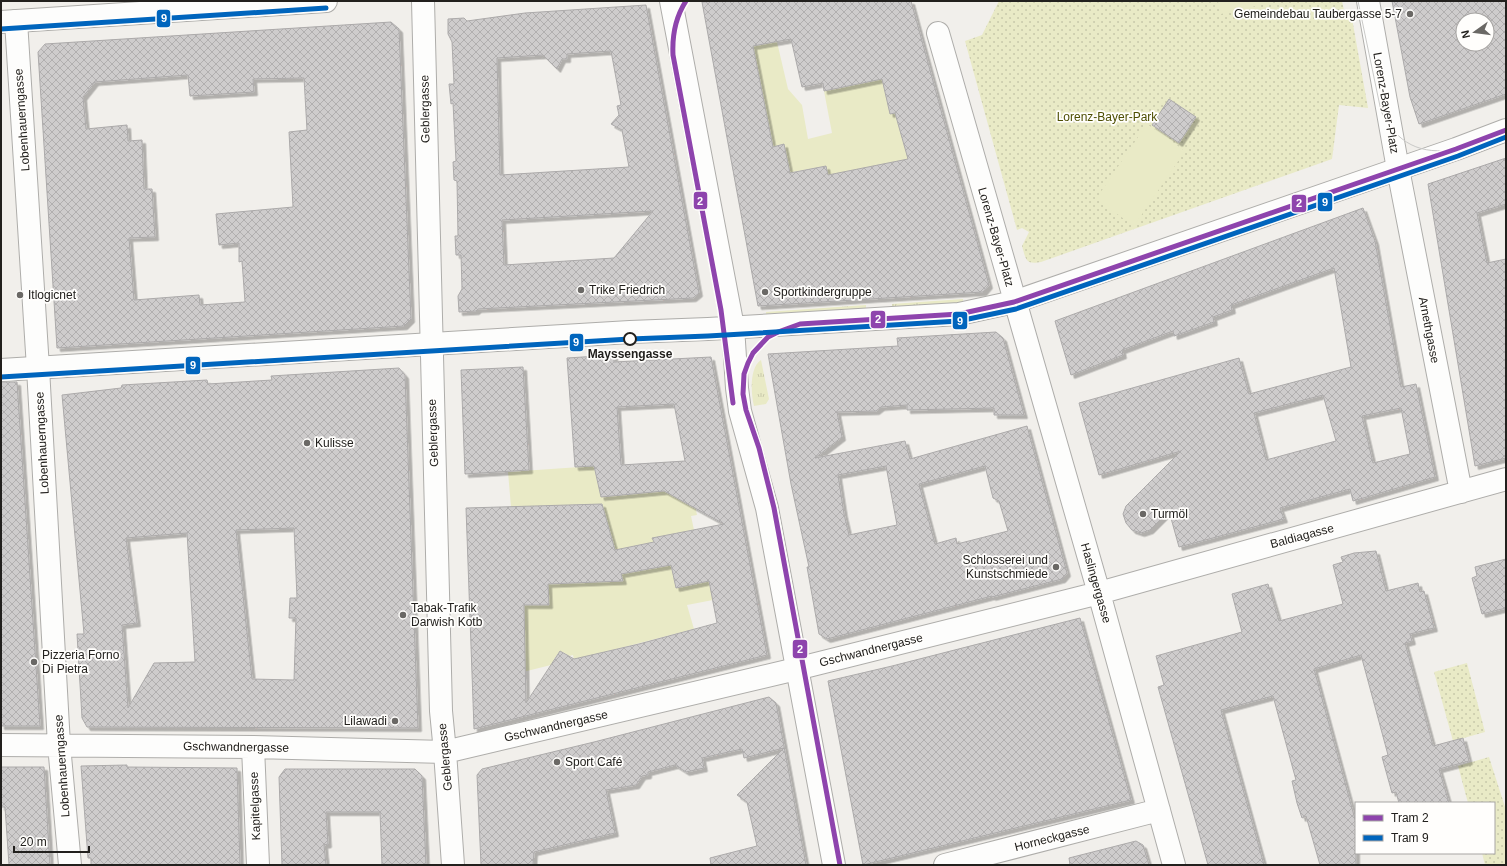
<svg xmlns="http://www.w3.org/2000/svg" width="1507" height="866" font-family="Arial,sans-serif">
	<defs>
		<pattern id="grass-tufts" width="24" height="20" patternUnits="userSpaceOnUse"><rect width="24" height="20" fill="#e9eac6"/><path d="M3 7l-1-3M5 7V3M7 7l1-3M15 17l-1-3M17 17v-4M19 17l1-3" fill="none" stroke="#c8c8aa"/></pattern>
		<pattern id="park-dots" width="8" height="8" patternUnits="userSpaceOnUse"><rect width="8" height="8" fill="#e9eac6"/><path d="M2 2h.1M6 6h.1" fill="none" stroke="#c8c8aa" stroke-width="1.8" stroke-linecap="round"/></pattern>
		<pattern id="building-cross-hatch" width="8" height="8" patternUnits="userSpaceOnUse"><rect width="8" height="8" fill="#cecccc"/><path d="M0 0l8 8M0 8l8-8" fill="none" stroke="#b1afaf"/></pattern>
		<filter id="shadow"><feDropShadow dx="3.5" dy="3.5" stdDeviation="0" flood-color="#0004"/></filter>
	</defs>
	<rect width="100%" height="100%" fill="#f1efeb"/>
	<!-- grass -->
	<path fill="url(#grass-tufts)" d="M963 299V304L892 311V304Z
		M866 305V312L766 317V312Z
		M761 360 769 399 766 404 754 406C751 394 749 368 761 360Z"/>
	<!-- park -->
	<path fill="url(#park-dots)" d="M999 1H1342L1345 15 1351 13 1368 108 1339 105 1332 159 1041 262C1025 265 1026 259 1022 246L1029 232 1022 228 1017 230 965 41 982 35Z
		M1467 663 1485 732 1453 741 1434 672Z
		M1489 757 1506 810V865H1485L1482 853H1494V803H1468L1458 766Z"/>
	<!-- garden -->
	<path fill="#e9eac6" d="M1218 1H1278L1221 14Z
		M777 42 788 89 802 105 808 139 832 133 824 91 850 85 879 51 890 114 896 113 922 209 828 179 826 166 793 172 780 188 784 144 773 147 752 43Z
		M1147 124 1185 151 1134 226 1096 199Z
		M663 462H685L682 501 690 506 695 505 697 515 691 516 694 530 653 538 654 542 615 550 602 504 511 507 508 472 594 466 597 481 617 475 664 491Z
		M671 565 676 588 709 581 713 600 687 605 694 629 574 660 573 655 569 656 563 652 558 654 554 659 555 664 519 673 524 605H549L548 584 622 581 621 574Z"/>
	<!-- building -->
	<path fill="url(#building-cross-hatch)" stroke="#acaaaa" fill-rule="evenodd" filter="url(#shadow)" d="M721 1H911L989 285 983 292 758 306 702 2ZM791 39 802 87 823 83 824 91 882 79 890 114 895 113 908 159 828 175 826 166 790 173 784 144 773 147 753 46Z
		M1392 1H1506V94L1419 124 1410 97ZM1463 20H1487V44H1463Z
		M646 5 699 293 693 298 478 309 476 311 459 312 458 296 462 289 461 255H456L455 236H458L457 181 454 180 453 162 456 161 453 103 451 104 449 84H454L452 42 448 34V19L464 18 467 21 525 13ZM611 51 621 105 617 106 619 115 611 124 622 130 629 167 500 175 497 58 543 55 557 69 562 59H567V54ZM653 211 614 258 504 265 502 220Z
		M391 22 399 29 411 319 404 326 57 348 38 52 45 44ZM188 75 190 96 254 92 253 79 304 78 307 130 289 132 293 207 216 214 219 245 239 243V262L242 261 245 302 200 305 199 295 134 300 129 238 155 237 152 189H144L142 140 128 141 127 125 86 129 83 97 95 82Z
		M1169 99 1196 117 1179 143 1152 125Z
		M1506 158V204L1477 213 1487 263 1506 259V458L1475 466 1428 184Z
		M1363 208 1375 241 1401 387 1416 384 1435 477 1353 501 1350 489 1280 508 1284 519 1179 547 1169 511 1150 530 1141 533 1132 530 1126 523 1123 514 1126 506 1181 451 1099 475 1079 403 1239 358 1249 394 1351 367 1334 268 1231 305 1232 310 1213 317 1214 322 1174 336 1173 331 1122 350 1123 355 1071 375 1055 321ZM1323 395 1336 441 1266 460 1254 413ZM1401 408 1410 454 1373 463 1362 416Z
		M996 332 1003 338 1024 415H994V408L907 410V405L881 407 876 411 837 412 842 437 815 458 905 441 910 459 1027 426 1067 573 1062 579 992 597V596L827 639 819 634 807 567H809L791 484 768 354 898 346 897 338ZM886 466 897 525 849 535 844 514 838 475ZM985 466 993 498 999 501 1008 531 957 544 956 538 935 544 919 484Z
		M614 355V362L711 357 767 655 474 729 466 508 602 504 615 550 654 542 652 538 724 524 664 491 601 497 594 466 575 467 567 358ZM674 404 685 461 621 465 617 407ZM671 565 676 588 709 581 717 623 639 644 574 659 560 651 526 703 524 605H549L548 584 623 581 621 574Z
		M523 367 529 470 465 474 461 370Z
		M399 368 405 375 418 728 87 727 82 718 77 634H84L62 395 121 388 122 385 207 380 208 384 272 380 271 376ZM294 528 297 598H290L289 618H296L294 680 252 679 236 530ZM187 533 195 662 154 663 128 708 122 625 137 623 126 538Z
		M1 382H17L40 726H1Z
		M1376 551 1386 591 1418 583 1420 592 1424 591 1434 628 1410 634 1412 641 1405 643 1433 746 1463 738 1469 761 1439 769 1449 803H1399L1396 792 1392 793 1382 757 1388 755 1361 655 1314 669 1356 823V865H1320L1306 816 1302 818 1297 803 1292 781 1296 780 1273 696 1221 710 1264 865H1208L1158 687 1164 685 1156 656 1242 632 1232 594 1268 584 1279 621 1343 604 1333 565 1343 562 1341 557 1354 553Z
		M1506 559V608L1482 614 1472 578 1477 576 1475 567Z
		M1080 618 1131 800 863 865 828 681 892 666Z
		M769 697 776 703 806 865H711L710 858 757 846 747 802 737 795 784 748 744 758 742 749 702 758 704 768 686 772 675 765 648 772V775L642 776 636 785 606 790 615 833 534 852 533 865H481L477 775 482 769 594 742Z
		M127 765V767L237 768 240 865H91V858H88L81 766Z
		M1 767H44L50 865H9L5 807H1Z
		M285 769H415L422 776 426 865H382L380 812H326L328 844 324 845 326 865H282L279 777Z
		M1136 841 1143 845 1149 865H1070L1069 858Z"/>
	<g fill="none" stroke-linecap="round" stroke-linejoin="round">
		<defs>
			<path id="minor" d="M423 1 441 711 445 752 453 865
				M1368 1 1398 169 1461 492
				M16 21 38 368 59 745 70 865
				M938 33 1099 593 1174 865
				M1 745 253 747 445 752 792 670 1099 593 1506 479
				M253 747 258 865
				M945 865 1159 810"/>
			<path id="tertiary" d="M671 1 733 327 737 388 740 411 767 508 834 865
				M1 22 326 1
				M1 370 630 332 708 329 959 314 1014 302 1456 149 1506 130"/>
		</defs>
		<!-- minor casing -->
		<use href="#minor" stroke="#aeadaa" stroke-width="24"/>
		<!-- tertiary casing -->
		<use href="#tertiary" stroke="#aeadaa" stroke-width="24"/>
		<!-- minor -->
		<use href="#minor" stroke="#fdfdfc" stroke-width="22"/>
		<!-- tertiary -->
		<use href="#tertiary" stroke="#fdfdfc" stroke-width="22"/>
		<!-- tram -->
		<path stroke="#c9c9c7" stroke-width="1" d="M1358 1 1381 111C1396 143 1421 156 1456 149"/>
		<defs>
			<path id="tram-1" d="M686 1C675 18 672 35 673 55L721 310 733 403
				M840 865 774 508 759 448 746 410 743 394 744 374 748 363 753 353 768 337 778 332 800 324 959 314 1014 302 1456 149 1506 130"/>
			<path id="tram-2" d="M1 29 326 8
				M1 377 630 339 708 336 959 321 1016 309 1458 156 1506 137"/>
		</defs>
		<!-- tram-1 casing -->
		<use href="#tram-1" stroke="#fffefc" stroke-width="8"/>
		<!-- tram-2 casing -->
		<use href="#tram-2" stroke="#fffefc" stroke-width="8"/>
		<!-- tram-1 -->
		<use href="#tram-1" stroke="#8e44ad" stroke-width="5"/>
		<!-- tram-2 -->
		<use href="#tram-2" stroke="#0065bd" stroke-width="5"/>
	</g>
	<!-- markers -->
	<g fill="#6a6865" stroke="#fffefc" stroke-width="1.5">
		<circle cx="1410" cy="14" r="4"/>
		<circle cx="581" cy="290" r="4"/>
		<circle cx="765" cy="292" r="4"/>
		<circle cx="20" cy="295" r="4"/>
		<circle cx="307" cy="443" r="4"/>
		<circle cx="1143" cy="514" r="4"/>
		<circle cx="1056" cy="567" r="4"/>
		<circle cx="403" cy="615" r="4"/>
		<circle cx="34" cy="662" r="4"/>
		<circle cx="395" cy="721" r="4"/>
		<circle cx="557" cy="762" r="4"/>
	</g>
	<circle fill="#fffefc" stroke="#22201d" stroke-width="2" cx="630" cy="339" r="6"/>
	<g text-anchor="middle" stroke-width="3.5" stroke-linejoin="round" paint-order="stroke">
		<!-- poi labels -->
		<g font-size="12" fill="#22201d" stroke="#fffefc" text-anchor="start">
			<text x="1402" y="18" text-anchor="end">Gemeindebau Taubergasse 5-7</text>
			<text x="589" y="294">Trike Friedrich</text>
			<text x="773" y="296">Sportkindergruppe</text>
			<text x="28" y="299">Itlogicnet</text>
			<text x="315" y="447">Kulisse</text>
			<text x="1151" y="518">Turmöl</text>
			<text x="1048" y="564" text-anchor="end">Schlosserei und<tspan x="1048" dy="14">Kunstschmiede</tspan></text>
			<text x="411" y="612">Tabak-Trafik<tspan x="411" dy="14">Darwish Kotb</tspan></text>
			<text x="42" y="659">Pizzeria Forno<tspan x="42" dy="14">Di Pietra</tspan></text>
			<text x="387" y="725" text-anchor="end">Lilawadi</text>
			<text x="565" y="766">Sport Café</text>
		</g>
		<!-- street labels -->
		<g font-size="12" fill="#22201d" stroke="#fffefc">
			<text transform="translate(1386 103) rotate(80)" y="4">Lorenz-Bayer-Platz</text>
			<text transform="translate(425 109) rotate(-91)" y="4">Geblergasse</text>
			<text transform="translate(22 120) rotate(-94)" y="4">Lobenhauerngasse</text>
			<text transform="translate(996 237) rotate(74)" y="4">Lorenz-Bayer-Platz</text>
			<text transform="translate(1429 330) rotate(79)" y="4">Arnethgasse</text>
			<text transform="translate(433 433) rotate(-92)" y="4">Geblergasse</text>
			<text transform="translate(42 443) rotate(-93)" y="4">Lobenhauerngasse</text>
			<text transform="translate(1302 536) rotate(-15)" y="4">Baldiagasse</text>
			<text transform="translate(1096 583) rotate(74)" y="4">Haslingergasse</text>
			<text transform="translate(871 650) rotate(-14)" y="4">Gschwandnergasse</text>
			<text transform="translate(556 726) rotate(-13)" y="4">Gschwandnergasse</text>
			<text transform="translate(236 747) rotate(1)" y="4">Gschwandnergasse</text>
			<text transform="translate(445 757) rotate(-95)" y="4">Geblergasse</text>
			<text transform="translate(62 766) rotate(-94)" y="4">Lobenhauerngasse</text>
			<text transform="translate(255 806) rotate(-92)" y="4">Kapitelgasse</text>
			<text transform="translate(1052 838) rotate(-14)" y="4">Horneckgasse</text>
		</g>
		<!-- park labels -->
		<g font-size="12" fill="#4e4f04" stroke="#fffefc">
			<text x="1107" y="121">Lorenz-Bayer-Park</text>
		</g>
		<!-- stop labels -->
		<g font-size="12" font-weight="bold" fill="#22201d" stroke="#fffefc">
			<text x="630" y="358">Mayssengasse</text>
		</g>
	</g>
	<g stroke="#fffefc" stroke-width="1.5">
		<rect x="156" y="9" width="15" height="19" rx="4" fill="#0065bd"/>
		<rect x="693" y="191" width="15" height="19" rx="4" fill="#8e44ad"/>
		<rect x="1317" y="192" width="16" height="20" rx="4" fill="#0065bd"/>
		<rect x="1291" y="194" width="16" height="19" rx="4" fill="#8e44ad"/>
		<rect x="870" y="310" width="16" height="19" rx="4" fill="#8e44ad"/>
		<rect x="952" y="311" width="16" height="19" rx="4" fill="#0065bd"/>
		<rect x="569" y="333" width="15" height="19" rx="4" fill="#0065bd"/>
		<rect x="185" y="356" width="16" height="19" rx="4" fill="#0065bd"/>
		<rect x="792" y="639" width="16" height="20" rx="4" fill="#8e44ad"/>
	</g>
	<g font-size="11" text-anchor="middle" font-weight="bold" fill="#fff">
		<text x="164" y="22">9</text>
		<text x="700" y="205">2</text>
		<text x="1325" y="206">9</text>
		<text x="1299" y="207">2</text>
		<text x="878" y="323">2</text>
		<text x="960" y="325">9</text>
		<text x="576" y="346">9</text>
		<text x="193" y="369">9</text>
		<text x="800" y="653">2</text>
	</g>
	<!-- border -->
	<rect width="1507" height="866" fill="none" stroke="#22201d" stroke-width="4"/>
	<!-- legend -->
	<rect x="1355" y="802" width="140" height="52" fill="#fffefc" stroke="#a7a5a3"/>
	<rect x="1363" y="815" width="20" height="6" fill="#8e44ad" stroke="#a7a5a3"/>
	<text x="1391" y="822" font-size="12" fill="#22201d">Tram 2</text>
	<rect x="1363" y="835" width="20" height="6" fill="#0065bd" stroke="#a7a5a3"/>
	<text x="1391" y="842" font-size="12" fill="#22201d">Tram 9</text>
	<!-- north arrow -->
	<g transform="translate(1475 32) rotate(256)"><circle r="19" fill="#fffefc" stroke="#a7a5a3"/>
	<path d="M0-3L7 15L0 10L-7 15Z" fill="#6a6865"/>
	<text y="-6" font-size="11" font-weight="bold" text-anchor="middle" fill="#22201d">N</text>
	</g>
	<!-- scale -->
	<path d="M14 846v6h75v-6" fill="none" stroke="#22201d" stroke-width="2"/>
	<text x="20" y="846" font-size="12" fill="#22201d" stroke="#fffefc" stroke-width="3" paint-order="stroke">20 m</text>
</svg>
